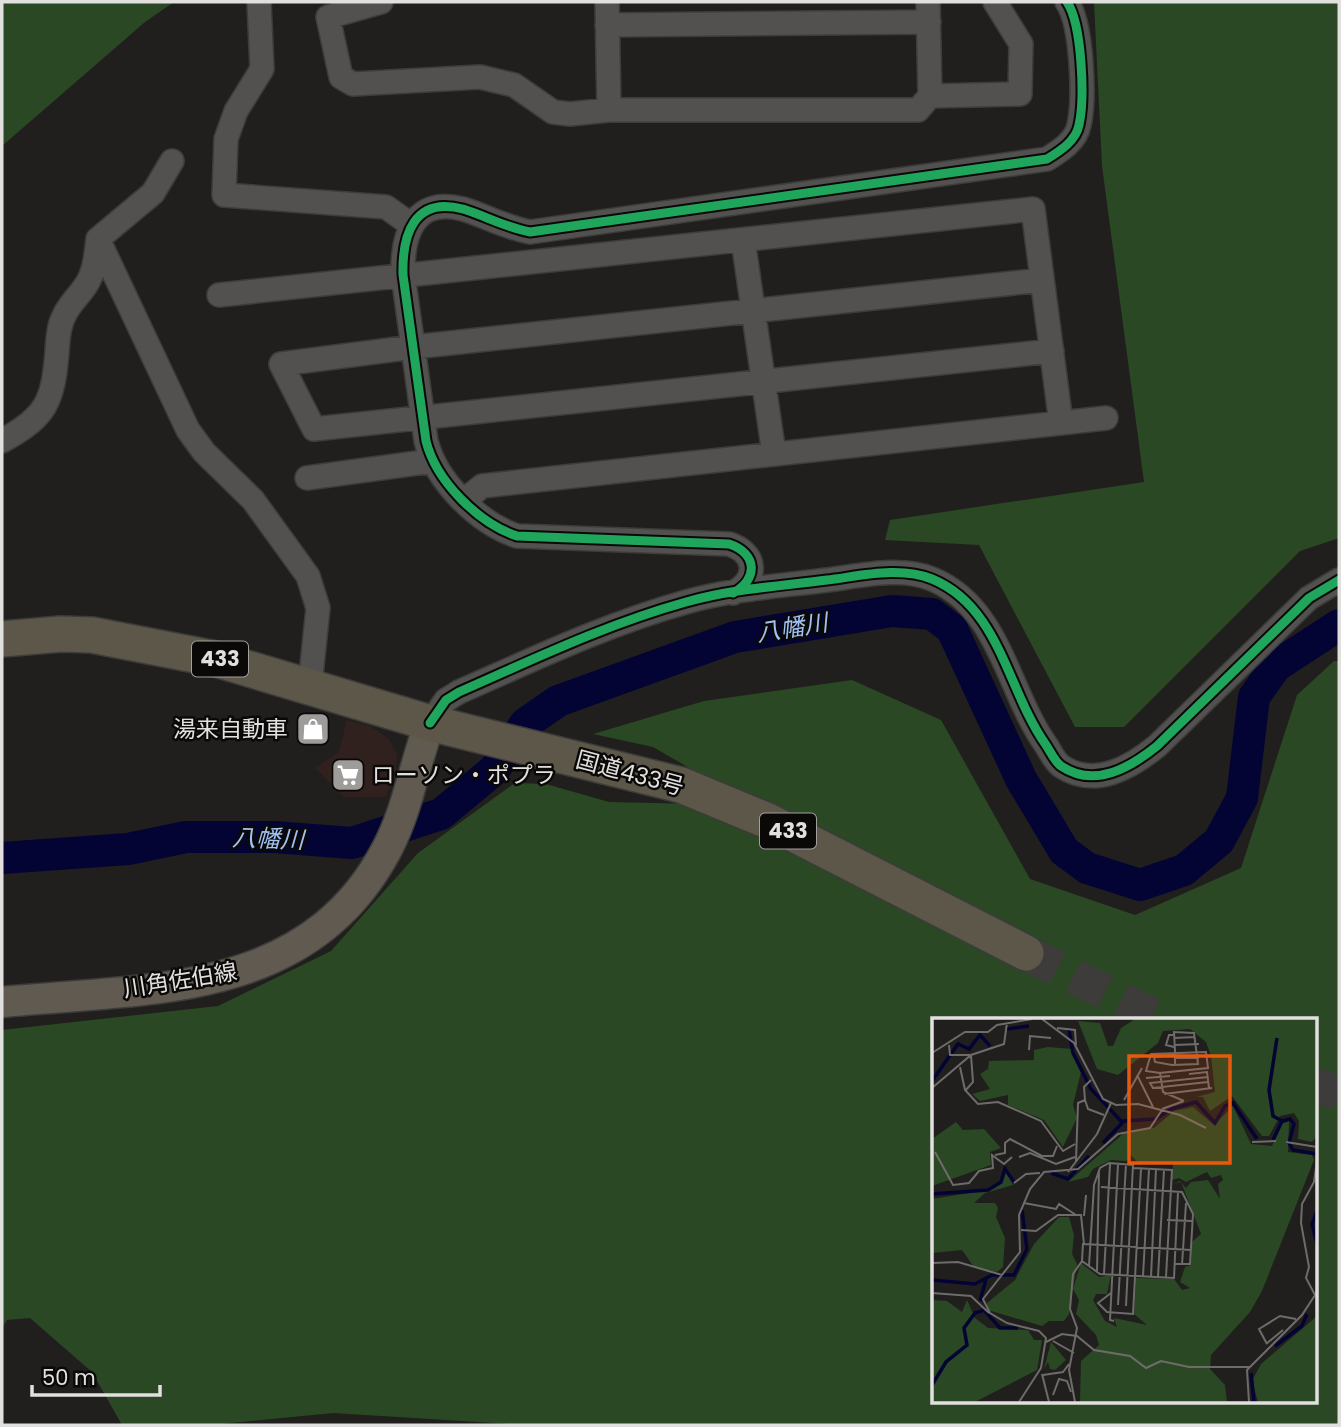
<svg xmlns="http://www.w3.org/2000/svg" width="1341" height="1427" font-family="Poppins,'Noto Sans JP',sans-serif">
	<rect width="100%" height="100%" fill="#201f1d"/>
	<!-- commercial -->
	<path fill="#31211e" d="M347 720 370 726 389 739 397 755 395 777 385 797H344L315 768 339 752Z"/>
	<!-- green -->
	<path fill="#2a4823" fill-rule="evenodd" d="M2 2H174L145 22 2 146Z
		M1094 2H1339V538L1300 551 1124 727H1075L979 545 885 540 890 520 1144 482 1102 166Z
		M1334 661H1339V1425H524L333 1413 210 1425H122L92 1372 30 1318 7 1320 2 1328V1030L218 1006 331 951 418 853 515 783 546 784 609 802 699 804 717 784 653 747 593 734 704 701 852 680 941 720 1030 879 1135 915 1241 868 1297 695ZM933 1019H1315V1401H933Z"/>
	<g fill="none" stroke-linecap="round" stroke-linejoin="round">
		<!-- river -->
		<path stroke="#030433" stroke-width="32" d="M2 858 128 849 186 837H274L352 843 441 814 494 770 525 724 558 701 735 637 892 611 932 614 952 629 1021 779 1064 851 1087 868 1140 885 1184 870 1219 841 1242 798 1254 697 1276 666 1339 625"/>
		<!-- highway-tunnel -->
		<path stroke="#3d3c3a" stroke-width="35" stroke-dasharray="35 18" stroke-linecap="butt" d="M1026 953 1160 1019
			M1315 1085 1339 1093"/>
		<defs>
			<path id="minor" d="M259 2 262 69 236 111 226 139 224 195 386 207 410 224
				M381 2 328 17 341 77 353 84 480 77 514 85 553 112 570 114 609 110H918L930 96 928 2
				M607 2 609 110
				M607 25 929 22
				M930 96 1020 94 1021 44 995 2
				M98 239 188 430 204 452 253 500 308 576 318 608 310 685
				M743 240 774 454
				M1042 280 413 347 281 364 314 429 1052 351
				M219 295 1033 209 1061 423
				M2 441C46 417 53 402 57 352 58 340 58 327 64 316 69 304 79 296 86 285 95 272 96 254 98 239L153 193 172 161
				M307 478 432 461
				M465 500 482 486 1106 418
				M733 593C759 579 757 553 729 544L517 536C478 523 436 481 426 441L403 275C402 236 413 196 463 209 486 216 504 227 530 232L1047 159C1060 151 1076 141 1079 125 1085 98 1082 24 1067 2
				M430 723 446 700 459 692C534 659 607 624 686 602 731 589 780 586 827 580 860 576 900 566 932 579 1000 607 1007 690 1046 745 1050 751 1055 762 1061 766 1095 789 1131 767 1157 746L1309 598 1339 580"/>
			<path id="major" d="M2 1002C147 988 308 999 387 849 408 809 414 765 430 723"/>
			<path id="highway" d="M2 639 61 634 92 635 216 659 430 723 681 785 768 821 1026 953"/>
		</defs>
		<!-- minor casing -->
		<use href="#minor" stroke="#3c3c3a" stroke-width="26"/>
		<!-- major casing -->
		<use href="#major" stroke="#3c3c3a" stroke-width="33"/>
		<!-- highway casing -->
		<use href="#highway" stroke="#3c3c3a" stroke-width="38"/>
		<!-- minor -->
		<use href="#minor" stroke="#525150" stroke-width="23"/>
		<!-- major -->
		<use href="#major" stroke="#605a50" stroke-width="30"/>
		<!-- highway -->
		<use href="#highway" stroke="#5d5749" stroke-width="35"/>
		<defs>
			<path id="cycleway" d="M733 593C759 579 757 553 729 544L517 536C478 523 436 481 426 441L403 275C402 236 413 196 463 209 486 216 504 227 530 232L1047 159C1060 151 1076 141 1079 125 1085 98 1082 24 1067 2
				M430 723 446 700 459 692C534 659 607 624 686 602 731 589 780 586 827 580 860 576 900 566 932 579 1000 607 1007 690 1046 745 1050 751 1055 762 1061 766 1095 789 1131 767 1157 746L1309 598 1339 580"/>
		</defs>
		<!-- cycleway casing -->
		<use href="#cycleway" stroke="#0a0908" stroke-width="13"/>
		<!-- cycleway -->
		<use href="#cycleway" stroke="#20a55d" stroke-width="9"/>
	</g>
	<!-- icons -->
	<defs>
		<symbol id="shop-square" viewBox="-11 -11 22 22"><rect x="-9" y="-9" width="18" height="18" rx="4" fill="#9e9c9a" stroke="#0a0908"/><path d="M-5-2.5h2.3a2.7 3.5 0 0 1 5.4 0H5L5.5 6h-11ZM-1.5-2.5h3a1.5 2.3 0 0 0-3 0Z" fill="#fff"/></symbol>
		<symbol id="supermarket-square" viewBox="-11 -11 22 22"><rect x="-9" y="-9" width="18" height="18" rx="4" fill="#9e9c9a" stroke="#0a0908"/><path d="M-6-5.5h2.5l.6 2H6L4.5 2H-2.5L-4.4-4H-6ZM-1.5 3.2a1.3 1.3 0 1 0 .1 0ZM3 3.2a1.3 1.3 0 1 0 .1 0Z" fill="#fff"/></symbol>
	</defs>
	<g fill-rule="evenodd">
		<use href="#shop-square" x="294" y="710" width="38" height="38"/>
		<use href="#supermarket-square" x="329" y="756" width="38" height="38"/>
	</g>
	<g text-anchor="middle" stroke-width="5" stroke-linejoin="round" paint-order="stroke">
		<!-- shield labels -->
		<g fill="#0a0908" stroke="#a1a09e" stroke-width="2">
			<rect x="192" y="641.5" width="56" height="35" rx="5"/>
			<rect x="760" y="813.5" width="56" height="35" rx="5"/>
		</g>
		<g font-size="21" font-weight="bold" fill="#e2e0de">
			<text x="220" y="666">433</text>
			<text x="788" y="838">433</text>
		</g>
		<!-- poi labels -->
		<g font-size="23" fill="#e2e0de" stroke="#0a0908" text-anchor="end">
			<text x="288" y="737">湯来自動車</text>
			<text x="372" y="783" text-anchor="start">ローソン・ポプラ</text>
		</g>
		<!-- street labels -->
		<g font-size="23" fill="#e2e0de" stroke="#0a0908">
			<text transform="translate(630 773) rotate(15)" y="8">国道433号</text>
			<text transform="translate(180 980) rotate(-9)" y="8">川角佐伯線</text>
		</g>
		<!-- water labels -->
		<g font-size="24" font-style="italic" fill="#a1c1f3" stroke="#0a0908">
			<text transform="translate(792 628) rotate(-9)" y="8">八幡川</text>
			<text transform="translate(268 839) rotate(2)" y="8">八幡川</text>
		</g>
	</g>
	<!-- overview -->
	<g transform="translate(932 1018)">
		<rect width="385" height="385" fill="#201f1d"/>
		<path d="M203 1H385V118L380 124 366 121 367 103 362 95 348 98 337 118H330L300 78 278 93 271 79H264L283 74 279 38 274 24 258 11 231 13 226 25 186 57 165 51 146 3 168 5 176 28H181L189 10ZM116 29 140 31 149 54 141 87 145 100 131 129 112 102 76 87V77L48 83 40 76 58 71 48 56 56 51 57 43 102 42V32ZM301 88 319 126 340 128 350 106 357 103 356 134 380 137 382 142 330 273 318 294 279 337 278 351 293 367 295 384H148L149 343 167 327 164 317 144 296 147 282 141 271 149 245 167 259 179 257 175 276H164L161 282 173 303 185 309 182 300 215 307 202 296 204 260 242 261 250 272 258 270 248 264 253 249 259 247 260 224 269 216 249 164 241 166 248 163 254 170 259 164 276 162 288 181 286 166 291 162 289 157 279 160 275 154 254 164 247 160 240 162 241 146H207L199 137 194 143 179 142 161 151 156 159 136 164 191 116 222 110 242 93 261 89 282 107ZM24 104 31 112 52 111 69 130 58 134 59 147 0 168V121ZM74 153 81 167 53 175 42 185H63L66 190 64 199 73 220 71 249 65 254 42 249 30 232 0 235V181L56 172 69 165ZM127 199H137L142 217 140 236 145 246 137 296 132 303H117L110 308 56 292 55 285 83 262 102 226ZM0 282 15 283 30 294 35 282 43 300 56 310 96 312 102 322H110L105 352 43 384H0ZM385 298V384H326L320 363 329 346ZM119 324 134 342 123 352 118 351 116 344 112 351Z" fill="#2a4823"/>
		<path fill="none" stroke="#030433" stroke-width="3.5" d="M75 11 97 8M137 12 141 35 159 71 190 104M345 20 337 72 341 98 350 103M0 63 26 26 37 31 48 17 58 28M341 122 350 103 358 101 362 106 357 125 361 132 385 136M171 125 192 103 224 101 239 91 264 84 283 105 293 88 301 85 325 121M119 155 136 161 157 138M0 176 56 172 69 164 73 151 82 164M385 193 380 206 385 226M0 262 43 266 60 257H82L95 231 90 192M48 283 54 261M343 328 370 308 375 296M319 355 322 384M0 367 14 344 35 327 32 310 43 295 52 292 68 310H86"/>
		<path fill="none" stroke="#6e6c6a" stroke-width="2" d="M110 1 142 25 171 81 184 87 206 86 248 97 274 110M125 10 143 12 144 27M242 17H237L234 27 242 29M242 20 263 19M17 27 18 37H39L41 64 33 73M243 27 267 26M97 32 98 18 119 20M0 35 33 14H56L65 7 100 1M243 37 222 39 223 44 240 47 266 46 262 15 242 14 243 33V46M243 40H267M28 49 33 72 46 86 66 84 109 103 131 133 143 126M228 55 214 53 219 36 274 34 276 50 228 55 231 74 252 83M257 56 275 54 277 70M205 57 221 89M276 59 218 65 221 70 276 64M214 60 238 58M0 70 39 37 72 26 75 5M232 76 280 70M153 82 156 91 172 97M192 82 210 50M230 91 252 83M320 124 344 123M354 124 385 129M3 134 21 167 37 165 47 153 61 150 60 137 72 146 80 139M63 137 73 135V125L78 121 110 138M109 138H121L125 128M87 139 98 135 124 146 143 139M144 143 146 85 153 82 152 69 159 62M201 150 240 152 234 259M136 154 165 116 179 85M82 165 94 156 108 155M169 169 250 174 261 196 258 246H242M92 185 124 191 127 186 144 197M152 198 154 177M235 202 260 203M89 212 104 213 126 197H149L152 226 259 232M151 225 150 243 168 256 242 260 246 174M0 245 26 244 70 257M250 247 254 185M157 248 162 167 168 150 177 145 201 147 194 288M165 254 167 152M172 256 178 146M211 258 217 151M219 259 224 151M226 259 232 152M0 275 39 278 57 295M179 275 166 285 175 294 201 296 209 151M383 277 374 260 377 249 369 205 370 186 382 164 385 143M186 287 194 146M182 303 178 302 186 146M121 323 142 335M114 324 130 316 145 318 162 332 198 338 214 350 229 343 257 349H318M334 326 351 312M335 326 327 311 348 298 364 301M110 356 117 384M111 357 131 354 137 346M121 377 127 361 135 363 139 374M87 384 109 350 114 320 107 313 75 305 58 295 51 281 88 234 87 197 98 171 112 154 146 151 186 116 218 110 230 92M143 384 137 352 145 310 138 291 141 256 150 243M317 384 315 352 370 297 385 274"/>
		<path fill="#e8590c" fill-opacity="0.15" stroke="#e8590c" stroke-width="3.5" d="M197 38H298V145H197Z"/>
		<rect width="385" height="385" fill="none" stroke="#e2e0de" stroke-width="3.5"/>
	</g>
	<!-- border -->
	<rect width="1341" height="1427" fill="none" stroke="#e2e0de" stroke-width="7"/>
	<!-- scale -->
	<path d="M32 1385v10h128v-10" fill="none" stroke="#e2e0de" stroke-width="3.5"/>
	<text x="42" y="1385" font-size="21" fill="#e2e0de" stroke="#0a0908" stroke-width="5" paint-order="stroke">50 m</text>
</svg>
